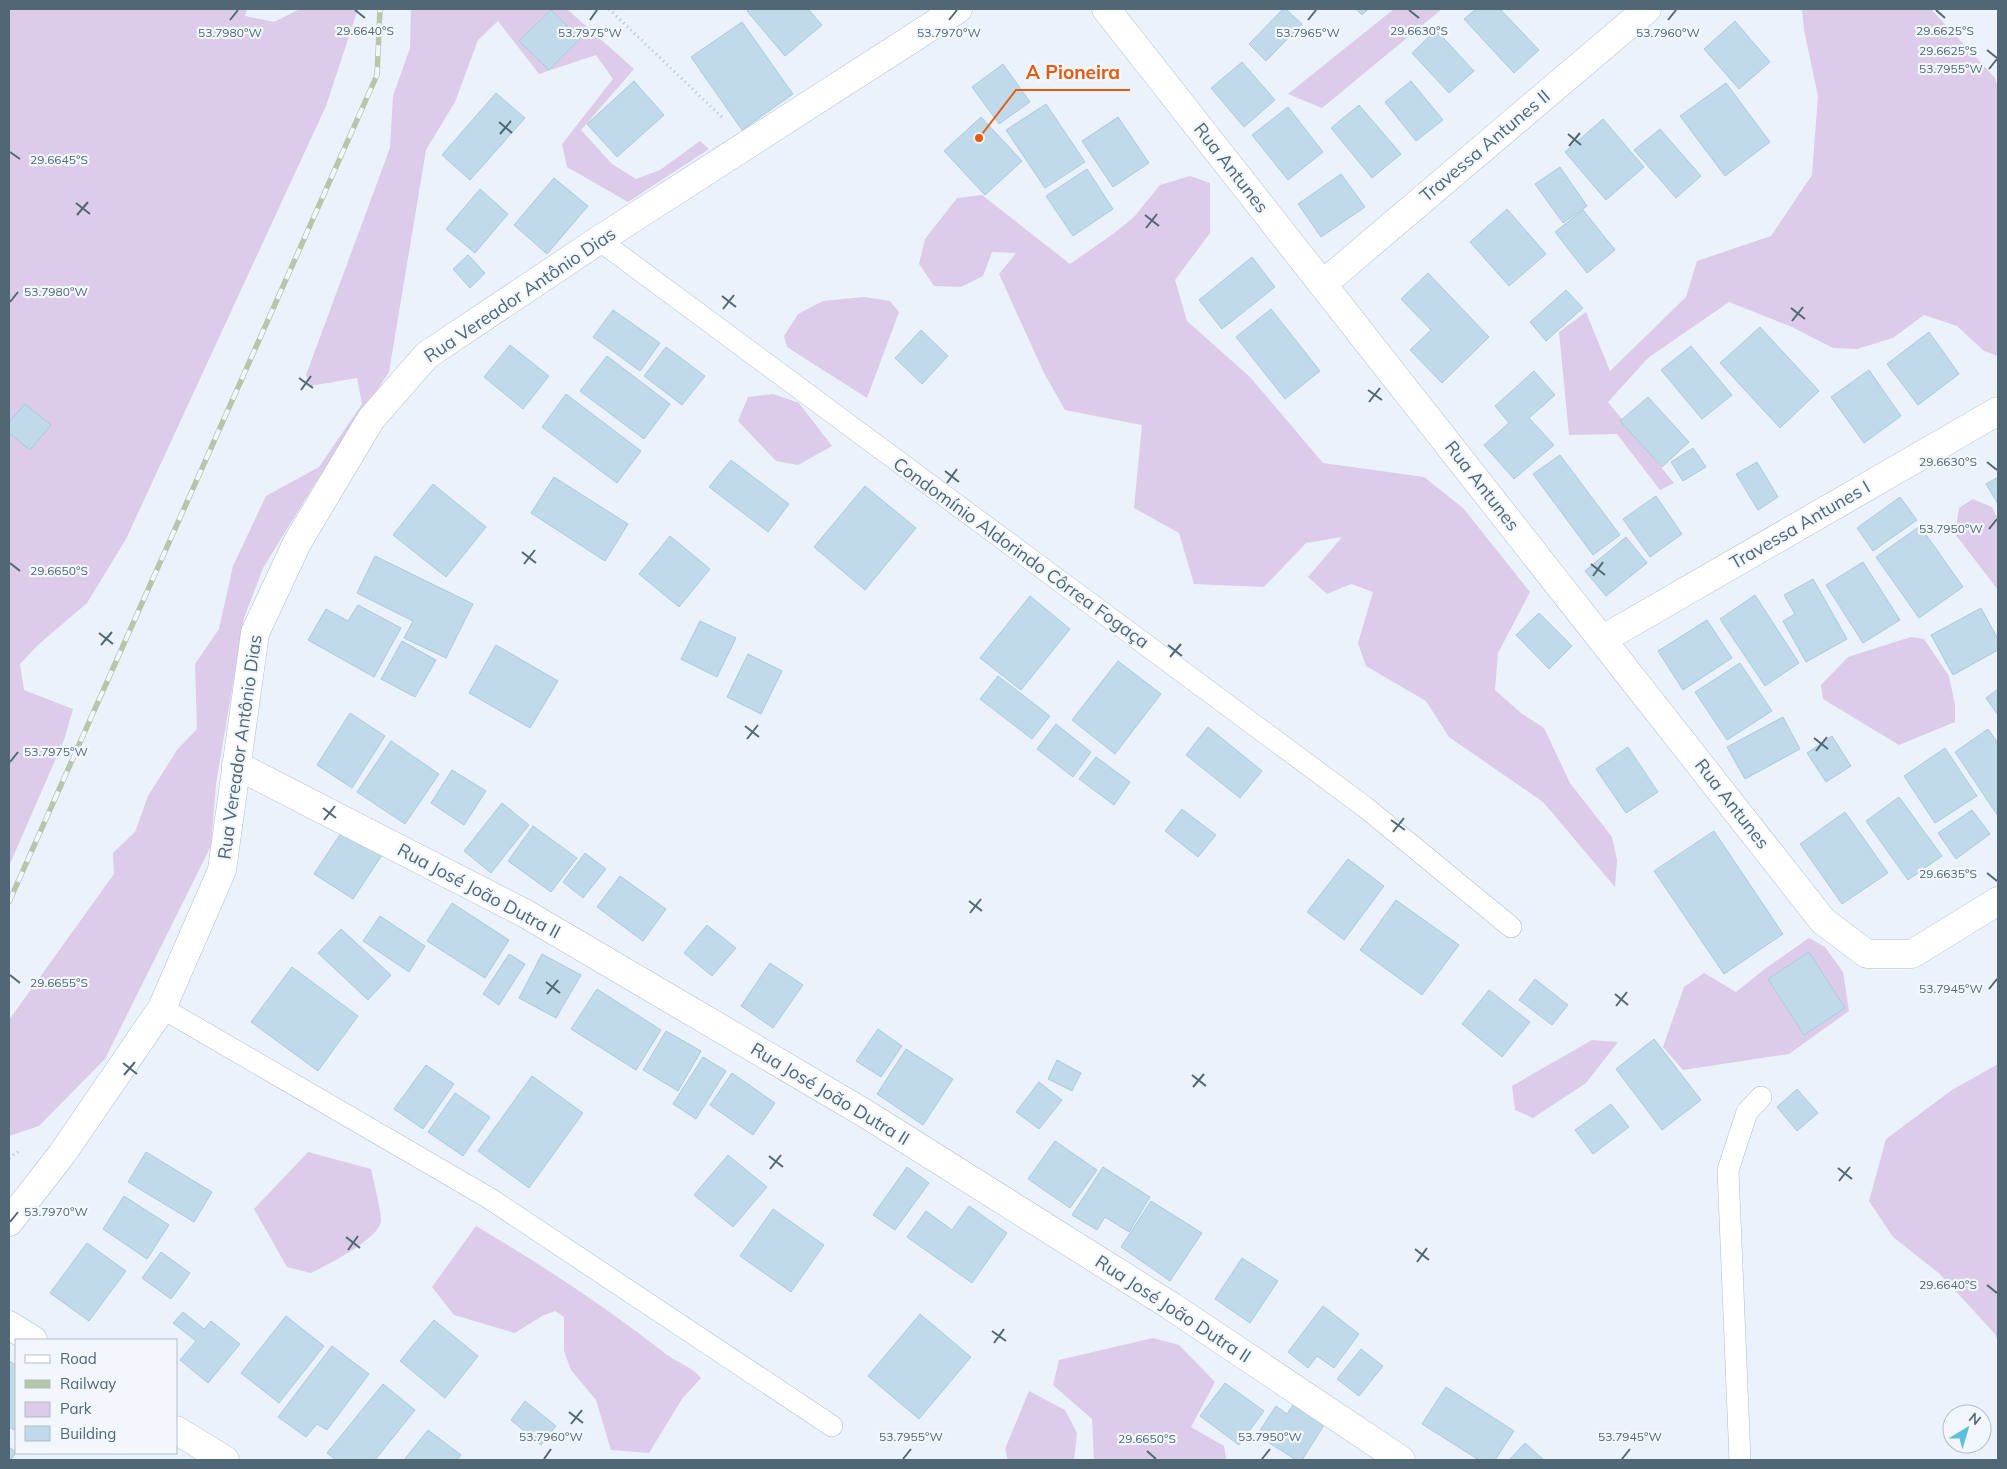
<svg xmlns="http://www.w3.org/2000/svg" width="2007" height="1469" font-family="Mulish,sans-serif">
	<rect width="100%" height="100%" fill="#ecf2fb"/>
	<!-- green -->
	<path fill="#dccbe9" d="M9 9H247L245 16 274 22 300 9H358L326 106 126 539 87 603 38 645 20 664 24 690 73 709 64 740 9 866Z
		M411 9H567L634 69 581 130 612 164 636 179 660 170 700 141 709 149 628 202 567 167 562 144 613 79 596 55 539 74 498 21 478 40 455 102 426 150 389 372 316 482 263 568 244 618 216 784 211 846 105 1059 39 1126 9 1136V1020L114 874 113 853 135 832 148 796 177 750 197 729 195 664 219 629 233 566 266 496 319 467 362 404 357 378 310 386 306 375 390 148 393 96 410 48Z
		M1394 9H1442L1322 108 1288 94Z
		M1802 9H1931L1995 78 1998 88V356L1984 351 1957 326 1924 315 1893 338 1857 349 1833 348 1792 327 1729 302 1648 358 1608 402 1674 483 1660 490 1617 434 1569 435 1559 332 1586 312 1610 371 1686 297 1697 261 1771 236 1812 175 1818 96 1804 30Z
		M1190 176 1210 183V233L1175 280 1187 321 1250 377 1323 463 1424 477 1463 508 1530 592 1498 653 1495 690 1521 713 1544 728 1570 783 1612 837 1617 860 1615 887 1543 802 1449 737 1426 701 1366 666 1358 643 1373 592 1351 584 1327 594 1308 577 1342 537 1306 543 1264 587 1194 584 1179 533 1134 508 1142 425 1065 410 1044 373 999 274 1016 253 992 252 983 276 961 287 934 286 919 264 925 239 957 198 982 195 1070 264 1113 234 1134 217 1160 185Z
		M864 297 890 301 899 312 867 398 787 347 784 336 798 314 823 301Z
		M773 394 799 403 832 446 798 465 776 461 738 421 748 397Z
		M1973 499 1992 507 1998 520V590L1955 534 1959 508Z
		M1911 637 1924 639 1949 676 1955 705V722L1899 745 1823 699 1821 685 1848 657Z
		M1809 938 1825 947 1843 972 1849 1011 1789 1054 1683 1070 1663 1047 1684 987 1704 973 1736 992 1766 968Z
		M1592 1040 1618 1042 1586 1083 1533 1118 1515 1110 1512 1086Z
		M1998 1064V1342L1995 1334 1940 1274 1893 1237 1869 1201 1886 1139 1952 1090Z
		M308 1152 371 1169C373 1179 382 1214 381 1222 377 1240 327 1265 311 1273L287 1267 254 1209Z
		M476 1226C542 1265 606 1307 666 1354 679 1364 691 1366 701 1378L682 1399 649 1453 611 1450 596 1400 571 1370 564 1351V1317L555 1311 542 1316 515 1333 454 1315 432 1287Z
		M1153 1338 1179 1345 1215 1382 1191 1427 1224 1446 1226 1458 1224 1460H1094L1092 1419 1053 1385 1059 1360Z
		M1029 1391 1065 1410 1077 1433 1074 1460H1008L1005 1449Z"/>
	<!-- building -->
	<path fill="#c0daea" stroke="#a7cbe0" d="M750 9H808L822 25 785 56 747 11Z
		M1283 9H1286L1302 24 1266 61 1249 44Z
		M1356 9H1368L1362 15Z
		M1476 9H1500L1539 50 1514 73 1464 19Z
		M551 10 580 39 549 70 519 41Z
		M1735 21 1770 62 1739 89 1704 49Z
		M742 22 793 94 742 130 691 57Z
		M1436 30 1474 71 1449 93 1412 53Z
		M1242 62 1275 100 1244 127 1211 88Z
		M1003 64 1030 102 999 124 972 87Z
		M634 81 664 115 617 157 587 124Z
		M1411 81 1443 120 1416 141 1385 102Z
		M1726 83 1770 142 1725 176 1680 116Z
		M496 93 525 118 470 180 442 155Z
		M1046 104 1085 162 1045 188 1006 130Z
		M1359 105 1401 154 1372 178 1331 128Z
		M1288 107 1323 152 1288 180 1252 135Z
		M981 117 1022 161 985 195 944 151Z
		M1118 117 1149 163 1113 187 1082 141Z
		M1603 119 1644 167 1606 200 1565 152Z
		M1660 129 1701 176 1676 198 1634 150Z
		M1560 167 1587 206 1563 223 1535 184Z
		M1087 169 1113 209 1073 236 1046 196Z
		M1341 174 1365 207 1321 237 1298 204Z
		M554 178 588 206 547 254 514 225Z
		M480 189 508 214 475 253 446 229Z
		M1507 209 1546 254 1509 286 1470 242Z
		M1583 210 1615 250 1587 273 1555 232Z
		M468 255 485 273 470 288 453 269Z
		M1252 257 1275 287 1222 329 1199 300Z
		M1428 273 1489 337 1442 383 1410 350 1431 330 1401 299Z
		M1566 290 1583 308 1546 341 1530 322Z
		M1271 309 1320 371 1285 399 1236 337Z
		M613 310 660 343 640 371 593 337Z
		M1760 327 1819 391 1780 428 1720 363Z
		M921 330 948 356 922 384 895 358Z
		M1929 332 1959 374 1918 405 1887 364Z
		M510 345 549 376 523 409 484 377Z
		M1691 346 1732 395 1702 419 1661 370Z
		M666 347 705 376 682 405 644 376Z
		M607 356 670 404 644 439 580 391Z
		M1869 370 1901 416 1864 443 1831 397Z
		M1534 371 1555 395 1529 418 1554 445 1514 479 1484 445 1509 423 1495 406Z
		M566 394 641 451 617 483 542 427Z
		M1648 397 1689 442 1662 467 1620 421Z
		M25 404 51 425 30 450 9 433V422Z
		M1693 448 1706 467 1683 481 1671 462Z
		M1560 455 1620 535 1593 555 1533 474Z
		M731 460 789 504 768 532 709 487Z
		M1757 462 1778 497 1758 510 1736 474Z
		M554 477 628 524 605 561 531 513Z
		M1998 477V504L1986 484Z
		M433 484 486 527 446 577 393 535Z
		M865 486 916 528 865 590 814 547Z
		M1656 496 1682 534 1650 557 1623 519Z
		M1900 497 1917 520 1873 551 1857 528Z
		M1920 526 1963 587 1919 618 1876 557Z
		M670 536 710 569 679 607 639 574Z
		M1626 537 1647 563 1606 596 1585 571Z
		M375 556 473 604 446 658 404 638 413 621 357 593Z
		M1863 562 1900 620 1863 643 1826 585Z
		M1813 579 1847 639 1806 662 1783 621 1795 614 1784 595Z
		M1755 595 1799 663 1765 686 1720 619Z
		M1030 596 1070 629 1021 690 980 658Z
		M358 605 401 628 374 677 308 640 326 609 348 621Z
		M1981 608 1998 639V650L1953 675 1931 635Z
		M1539 613 1572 646 1549 669 1516 635Z
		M1707 620 1732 658 1683 690 1658 651Z
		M700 621 736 638 717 677 681 659Z
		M402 641 436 660 415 697 381 679Z
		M496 645 558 681 530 728 469 693Z
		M748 654 782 671 761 714 727 697Z
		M1118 661 1161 694 1115 754 1072 720Z
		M1740 663 1772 711 1727 740 1695 692Z
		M998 676 1050 716 1032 739 980 699Z
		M1998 689V715L1986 698Z
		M350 713 385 736 352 788 317 765Z
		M1783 717 1800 749 1745 779 1727 747Z
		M1056 724 1091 752 1073 777 1037 749Z
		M1208 727 1262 771 1240 798 1186 755Z
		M1988 729 1998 743V816L1955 752Z
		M1832 736 1851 766 1826 782 1807 753Z
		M391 741 439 774 405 824 357 792Z
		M1628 747 1658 792 1626 813 1596 769Z
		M1945 748 1977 796 1935 823 1904 776Z
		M1096 757 1130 782 1114 805 1079 779Z
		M452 770 486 791 464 825 431 803Z
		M1899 797 1942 856 1908 880 1866 821Z
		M502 803 529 825 491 873 464 851Z
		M1182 809 1216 835 1198 857 1165 831Z
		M1972 810 1990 834 1956 859 1938 833Z
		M1845 812 1888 873 1842 904 1800 844Z
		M533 826 577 858 551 892 508 861Z
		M345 827 384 852 353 899 314 874Z
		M1714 831 1783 934 1724 974 1654 871Z
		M585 853 606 869 583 898 563 882Z
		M1348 859 1384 886 1344 940 1307 912Z
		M620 876 666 909 643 941 597 907Z
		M1396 900 1459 945 1422 995 1360 950Z
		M452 903 509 940 485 978 427 941Z
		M380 916 425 946 409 972 363 941Z
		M707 925 736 948 712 976 684 953Z
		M341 929 391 975 368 1000 318 953Z
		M1809 952 1845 1008 1804 1035 1768 979Z
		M509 954 525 964 499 1005 483 994Z
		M542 954 581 975 556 1018 519 998Z
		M770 963 803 985 773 1028 741 1006Z
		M292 967 358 1016 318 1071 251 1022Z
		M1535 979 1568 1005 1552 1025 1519 1000Z
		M597 989 661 1030 636 1070 571 1029Z
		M1489 990 1530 1022 1502 1057 1462 1024Z
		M878 1029 902 1046 881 1077 856 1061Z
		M666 1031 701 1051 678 1091 643 1070Z
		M1654 1039 1701 1100 1662 1130 1616 1069Z
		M906 1049 953 1079 923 1125 877 1094Z
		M703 1057 726 1071 696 1119 673 1104Z
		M1057 1060 1081 1073 1072 1091 1048 1079Z
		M426 1065 454 1084 423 1129 394 1109Z
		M732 1073 775 1103 753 1135 710 1105Z
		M532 1076 583 1113 529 1188 478 1151Z
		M1039 1082 1062 1100 1039 1129 1016 1112Z
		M1797 1089 1818 1113 1797 1131 1777 1107Z
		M455 1093 490 1117 463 1156 428 1132Z
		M1611 1104 1629 1127 1593 1154 1575 1130Z
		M1055 1141 1097 1170 1070 1208 1028 1179Z
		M146 1152 212 1192 194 1222 128 1182Z
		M728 1155 767 1187 733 1227 694 1195Z
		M907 1167 929 1183 895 1230 873 1215Z
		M1103 1167 1150 1197 1129 1232 1105 1217 1097 1230 1072 1215Z
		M124 1196 169 1225 147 1259 103 1229Z
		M1151 1201 1202 1233 1170 1281 1121 1247Z
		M969 1206 1007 1233 972 1283 907 1237 926 1211 952 1230Z
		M773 1209 824 1245 791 1292 740 1256Z
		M87 1243 126 1271 89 1321 50 1293Z
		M161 1252 190 1273 171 1299 142 1278Z
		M1242 1258 1278 1281 1250 1323 1215 1299Z
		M1323 1306 1359 1334 1334 1368 1317 1356 1308 1368 1288 1352Z
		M183 1312 204 1329 211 1321 240 1344 208 1383 180 1360 196 1341 173 1323Z
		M920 1314 971 1357 919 1419 868 1376Z
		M286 1316 324 1346 279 1403 241 1373Z
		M434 1320 478 1356 445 1398 400 1361Z
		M332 1346 369 1374 327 1430 317 1424 306 1437 278 1417Z
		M1361 1349 1383 1366 1359 1396 1337 1379Z
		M9 1361 16 1365V1427L14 1430 9 1427Z
		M1225 1383 1264 1411 1239 1445 1200 1416Z
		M383 1384 415 1410 375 1460H336L327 1453Z
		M1446 1387 1514 1431 1495 1460H1479L1422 1424Z
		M525 1401 556 1426 541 1445 511 1420Z
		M1295 1402 1326 1422 1302 1460H1296L1257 1435 1276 1406 1287 1414Z
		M428 1430 461 1455 457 1460H404Z
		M1525 1443 1544 1460H1509Z
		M9 1447 16 1452 11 1460H9Z"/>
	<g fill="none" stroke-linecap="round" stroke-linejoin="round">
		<defs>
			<path id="lane" d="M599 240 1365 807 1511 927
				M162 1008 489 1198 832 1426
				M1740 1460 1728 1170 1747 1112 1761 1097"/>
			<path id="street" d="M1106 9 1823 921 1867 954H1912L1998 901
				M1323 284 1647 9
				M1603 639 1998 411
				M236 765 526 914 866 1114 1171 1306 1401 1460
				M9 1325 33 1340
				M176 1430 225 1460"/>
			<path id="secondary" d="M9 1222 62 1154 162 1008 222 870 255 633 297 543 371 419 427 355 599 240 958 9"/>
		</defs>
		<!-- lane casing -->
		<use href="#lane" stroke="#afbfcb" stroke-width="22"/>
		<!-- street casing -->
		<use href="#street" stroke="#afbfcb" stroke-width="29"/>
		<!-- secondary casing -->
		<use href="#secondary" stroke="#aebfcd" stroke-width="29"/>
		<!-- path -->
		<path stroke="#a8c4d4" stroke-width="3" stroke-dasharray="1 4" stroke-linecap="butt" d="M609 9 723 118
			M9 1158 19 1151"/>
		<!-- lane -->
		<use href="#lane" stroke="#fff" stroke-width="21"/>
		<!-- street -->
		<use href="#street" stroke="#fff" stroke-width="28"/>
		<!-- secondary -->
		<use href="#secondary" stroke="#fff" stroke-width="28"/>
		<defs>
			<path id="rail" d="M9 902 377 75 380 9"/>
		</defs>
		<!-- rail casing -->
		<use href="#rail" stroke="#b7c5aa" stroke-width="5.5"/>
		<!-- rail -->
		<use href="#rail" stroke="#f2f7fe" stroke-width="4" stroke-dasharray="11" stroke-linecap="butt"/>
	</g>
	<!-- ticks -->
	<path fill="none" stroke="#506875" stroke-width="2" d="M355 10 365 18M1409 10 1419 18M1936 10 1945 18M230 20 238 10M590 20 597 10M949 20 957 10M1308 20 1316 10M1668 20 1676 10M1987 50 1997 58M1989 69 1997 59M499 122 512 133M500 134 511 121M1568 134 1581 145M1569 146 1580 133M10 152 20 159M76 203 90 214M77 215 88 202M1145 215 1159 226M1146 228 1157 214M722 296 736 307M10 302 18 292M1791 308 1805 319M723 309 734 295M1792 321 1803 307M299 378 313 388M301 390 311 376M1368 390 1382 400M1369 402 1380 388M1987 462 1997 470M945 471 959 482M947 483 957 469M1989 529 1997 519M522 552 536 563M10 563 20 571M524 564 535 550M1591 564 1605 575M1593 576 1603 562M99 633 113 644M101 645 112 632M1168 645 1182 656M1170 657 1181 644M745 726 759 737M1814 738 1828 749M747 739 758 725M1816 751 1827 737M10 762 18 752M323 808 336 818M324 820 335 806M1391 820 1405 830M1393 832 1404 818M1987 873 1997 881M969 901 982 911M970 913 981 899M10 975 20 983M546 982 560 993M1989 989 1997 979M547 994 558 980M1615 994 1628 1005M1616 1006 1627 992M123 1063 137 1074M124 1075 135 1062M1192 1075 1206 1086M1193 1087 1204 1074M769 1156 783 1167M1838 1168 1852 1179M770 1169 781 1155M1839 1181 1850 1167M10 1222 18 1212M346 1237 360 1248M1415 1249 1429 1260M348 1250 358 1236M1417 1262 1427 1248M1987 1285 1997 1293M992 1331 1006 1341M994 1343 1004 1329M569 1412 583 1423M571 1424 582 1410M1147 1451 1156 1459M544 1459 551 1449M903 1459 911 1449M1262 1459 1270 1449M1622 1459 1630 1449"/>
	<g text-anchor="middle" stroke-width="4.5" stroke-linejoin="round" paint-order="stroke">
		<!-- street labels -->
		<g font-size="18" fill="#506875" stroke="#f2f7fe">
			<text transform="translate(1485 146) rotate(-40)" y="6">Travessa Antunes II</text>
			<text transform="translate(1231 168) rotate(52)" y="6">Rua Antunes</text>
			<text transform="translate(520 295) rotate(-34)" y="6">Rua Vereador Antônio Dias</text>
			<text transform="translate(1482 486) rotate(52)" y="6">Rua Antunes</text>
			<text transform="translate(1800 525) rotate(-30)" y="6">Travessa Antunes I</text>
			<text transform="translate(1021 553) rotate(36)" y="6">Condomínio Aldorindo Côrrea Fogaça</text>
			<text transform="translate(240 747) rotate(-82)" y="6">Rua Vereador Antônio Dias</text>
			<text transform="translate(1732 804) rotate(52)" y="6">Rua Antunes</text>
			<text transform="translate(479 891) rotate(28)" y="6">Rua José João Dutra II</text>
			<text transform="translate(830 1094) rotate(31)" y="6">Rua José João Dutra II</text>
			<text transform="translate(1173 1309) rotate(33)" y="6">Rua José João Dutra II</text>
		</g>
	</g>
	<g font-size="12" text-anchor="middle" fill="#506875" stroke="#f2f7fe" stroke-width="4.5" stroke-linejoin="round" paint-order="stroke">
		<text x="1945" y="35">29.6625°S</text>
		<text x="365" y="35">29.6640°S</text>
		<text x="1419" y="35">29.6630°S</text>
		<text x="230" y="37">53.7980°W</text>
		<text x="590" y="37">53.7975°W</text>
		<text x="949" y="37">53.7970°W</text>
		<text x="1308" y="37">53.7965°W</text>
		<text x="1668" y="37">53.7960°W</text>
		<text x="1948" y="55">29.6625°S</text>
		<text x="1951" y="73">53.7955°W</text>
		<text x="59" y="164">29.6645°S</text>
		<text x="56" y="296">53.7980°W</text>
		<text x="1948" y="466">29.6630°S</text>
		<text x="1951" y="533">53.7950°W</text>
		<text x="59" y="575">29.6650°S</text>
		<text x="56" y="756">53.7975°W</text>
		<text x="1948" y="878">29.6635°S</text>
		<text x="59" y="987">29.6655°S</text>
		<text x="1951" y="993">53.7945°W</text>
		<text x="56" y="1216">53.7970°W</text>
		<text x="1948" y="1289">29.6640°S</text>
		<text x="551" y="1441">53.7960°W</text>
		<text x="911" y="1441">53.7955°W</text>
		<text x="1270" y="1441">53.7950°W</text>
		<text x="1630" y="1441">53.7945°W</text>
		<text x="1147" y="1443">29.6650°S</text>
	</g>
	<!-- callouts -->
	<path fill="none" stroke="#e8590c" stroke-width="2" d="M979 138L1016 90H1130"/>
	<circle fill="#e8590c" stroke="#f2f7fe" stroke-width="2" cx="979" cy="138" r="5"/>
	<g font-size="19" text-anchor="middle" font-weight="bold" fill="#e8590c" stroke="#f2f7fe" stroke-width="4.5" stroke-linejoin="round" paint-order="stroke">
		<text x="1073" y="79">A Pioneira</text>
	</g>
	<!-- border -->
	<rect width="2007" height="1469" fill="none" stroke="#506875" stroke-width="20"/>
	<!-- legend -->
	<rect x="15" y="1339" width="162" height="115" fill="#f2f7fe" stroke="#b1bec7"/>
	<rect x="25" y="1355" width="25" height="8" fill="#ffffff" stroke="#b1bec7"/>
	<text x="60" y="1364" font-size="15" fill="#506875">Road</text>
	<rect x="25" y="1380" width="25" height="8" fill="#b7c5aa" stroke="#b1bec7"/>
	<text x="60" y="1389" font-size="15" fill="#506875">Railway</text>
	<rect x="25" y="1402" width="25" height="15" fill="#dccbe9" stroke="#b1bec7"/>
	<text x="60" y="1414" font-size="15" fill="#506875">Park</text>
	<rect x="25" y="1426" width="25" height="15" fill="#c0daea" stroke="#b1bec7"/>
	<text x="60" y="1439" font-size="15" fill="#506875">Building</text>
	<!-- north arrow -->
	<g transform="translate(1967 1429) rotate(38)"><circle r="24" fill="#f2f7fe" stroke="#b1bec7"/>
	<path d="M0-4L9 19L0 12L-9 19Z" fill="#5cc0da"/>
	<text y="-8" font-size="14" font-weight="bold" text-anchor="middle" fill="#506875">N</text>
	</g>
</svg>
